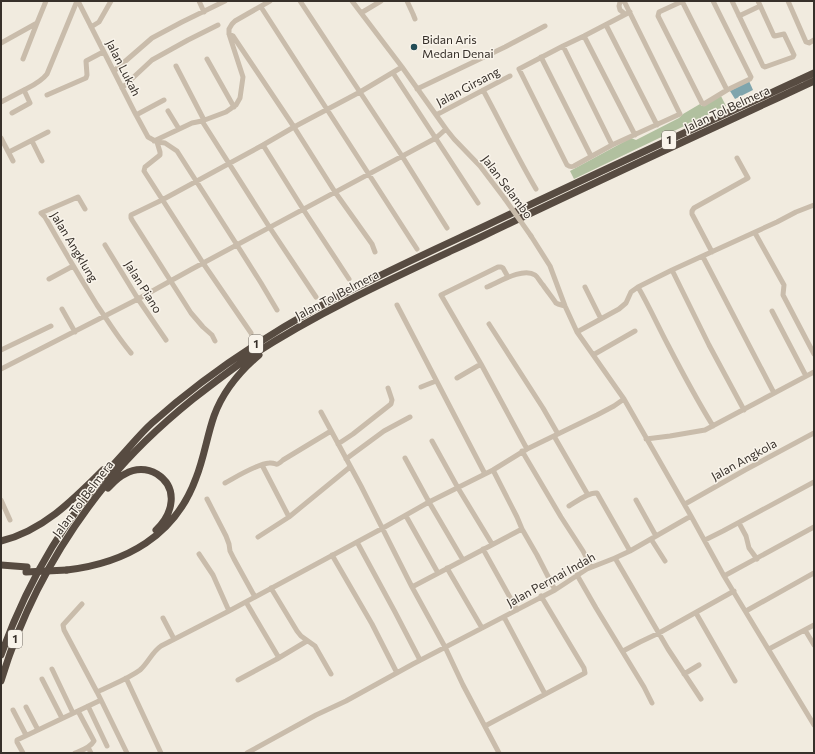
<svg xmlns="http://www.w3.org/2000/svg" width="815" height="754" font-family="Commissioner,sans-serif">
	<rect width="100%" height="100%" fill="#f1ebdf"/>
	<!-- green -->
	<path fill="#b1c09f" d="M721 96 726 106 574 179 570 171 631 138 636 140 679 118 683 114 700 104 702 106Z"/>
	<!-- water -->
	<path fill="#7fa5ad" d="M749 81 753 90 735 99 730 91Z"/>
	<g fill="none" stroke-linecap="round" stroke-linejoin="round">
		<!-- minor -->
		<path stroke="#c9bcab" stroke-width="5" d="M78 1 135 113 148 137 157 142 165 143 177 151 237 245 261 283 277 310
			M199 1 204 12
			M300 1 402 156 447 228
			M352 1 402 67 446 129 454 139 480 166 505 199
			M407 1 413 14 415 19
			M623 1 620 2 619 6 620 10 625 14
			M624 1 680 114 612 145 574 166C571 167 570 167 567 165L519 69 563 46 584 36 630 12
			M682 1 727 90
			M683 1 659 12 658 16 702 103 704 104 727 90 750 79 751 77 713 1
			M732 1 763 66 765 67 793 57 794 55 784 34 775 36H774L758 1
			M788 1 806 42 809 43 814 40
			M261 7 417 249
			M361 13 381 1
			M739 16 760 6
			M606 25 657 125
			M91 27 99 22 111 1
			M229 34 233 36 294 127 335 192 372 244 375 252
			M584 36 635 135
			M1 43 37 23 46 1
			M563 46 612 145
			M541 57 591 156
			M23 59 37 23
			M207 59 234 107
			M176 66 204 120
			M114 71 152 38 182 22 225 1
			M393 73 478 203
			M122 88 152 60 188 40 218 25
			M417 89 505 47 545 26
			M24 90C32 86 41 82 47 74L77 1
			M483 90C501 123 517 157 536 189
			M47 95 86 78 87 75 86 61 103 52
			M1 102 24 90 30 103 12 113
			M168 111 179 129
			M136 115 164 100
			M436 115 510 76
			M202 121 270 228 316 297
			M1 138 13 161
			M32 141 42 161
			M154 141 192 123 202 121 226 112 236 105 240 98 243 77 229 34V29L232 24 235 21 270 1
			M157 142 160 152V155L145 167 144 171 203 263 251 333
			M263 145 303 209 349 279
			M9 152 48 132
			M85 209 78 197 41 213 45 217C62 247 79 276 97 305 108 321 118 338 131 353
			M755 233 784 285 783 295 814 354
			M531 236 550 266 565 306 577 332 624 399 691 516 724 576 814 725
			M105 245 138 299 166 340
			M712 252 692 214V211L694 208 748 178 737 158
			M703 257 774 393
			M672 270 709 345 744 410
			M508 277 503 268 501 267H498L441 295 481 364 527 449
			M49 279 73 266
			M487 287C499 282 523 267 535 275 538 277 540 282 543 285 547 291 552 297 556 303L558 304 565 306
			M585 287 601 319
			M638 287C649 306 658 326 668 345 682 372 697 400 713 426
			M397 305 485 474
			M62 309 75 332
			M772 311 806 376
			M489 324 543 408 558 434
			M577 332 619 309 626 303 631 292 638 287 672 270 777 222 796 212 814 205
			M215 341 212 335 203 327 191 313 132 220 131 218V215L162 200 263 145 294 127 360 92 402 67
			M1 350 51 326
			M593 355 635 331
			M1 369 138 299 192 269 436 138 446 129
			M457 378 481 364
			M421 387 436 381
			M321 412 361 486 412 587 445 647 463 685 499 753
			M554 436 588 495
			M646 439 670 436 705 430 814 372
			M432 441 458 488 492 544
			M338 444 353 434 391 404 392 400 388 388
			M522 451 561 517 583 551 591 567
			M405 458 429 502 463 560
			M346 459 384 431 410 417
			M262 465 289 517
			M493 470 517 517 522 529 537 555 555 590
			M225 483C236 477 257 464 269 463 278 462 274 468 283 460L331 431
			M207 499 226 536 229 544 230 551 234 559 255 597
			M1 500 10 520
			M636 500 656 536
			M685 504 745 470 814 433
			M569 506C576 502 589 492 597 493L630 551
			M406 516 438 573
			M739 523 746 536 749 548 757 559
			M258 537 289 517 350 467
			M651 539 665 561
			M705 540 723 531 814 482
			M357 542 395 612 420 660
			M483 549 517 610
			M199 554 213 575 229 611
			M332 555 372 624 397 673
			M615 558 668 649 701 699
			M447 568 482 628
			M577 575 596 608 644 687 652 703
			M724 576 814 527
			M412 587 522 529
			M271 588 297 631 301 636 315 646 331 674
			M246 602 279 658
			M82 604 63 625 64 630 97 692 101 700 127 753
			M746 611 814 573
			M696 613 735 681
			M504 617 545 694
			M163 618 174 639
			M805 630 814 645
			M769 649 814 625
			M623 651 640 642 659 633 734 591
			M52 669 73 713
			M684 674 699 665
			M126 678 161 753
			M42 679 62 718
			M238 680 277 659 307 641
			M97 692C111 685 128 679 140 670 148 663 152 652 161 646L229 611 255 597 383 528 429 502 493 470 527 449 597 415 614 406 624 399
			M88 706 107 746
			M26 707 38 730
			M13 710 26 735
			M485 726 585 673 584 668 541 596
			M88 747 91 753
			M23 753 17 742V740L101 700
			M75 753C82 750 90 748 94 741L78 711
			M247 753 316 715 346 701 413 664 555 590 587 569 615 558 630 551 691 516"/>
		<!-- highway -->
		<path stroke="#574b41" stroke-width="7" d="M108 488C113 483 118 477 125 474 135 468 147 468 157 474 179 488 173 514 156 530
			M1 541C43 531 74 499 103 470
			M1 565 27 567
			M67 570C126 563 175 536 196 478 204 458 207 436 214 416 223 391 239 372 259 355
			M1 655C29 577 68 513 124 453 133 443 142 432 152 423 201 379 256 342 313 310 369 279 427 253 485 226 594 174 704 124 814 73
			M1 681C23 608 59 542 107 483 132 452 162 424 193 399 211 385 229 371 248 358 321 310 402 274 481 237 591 184 703 133 814 81"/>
		<!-- minor-bridge -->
		<path stroke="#c9bcab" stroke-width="5" d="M505 199 531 236"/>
		<!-- highway-bridge -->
		<path stroke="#574b41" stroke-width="7" d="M26 572 67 570"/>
	</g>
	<!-- markers -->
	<circle fill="#224c56" stroke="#f9f4eb" stroke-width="1.5" cx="414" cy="47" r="4"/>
	<g text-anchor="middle" stroke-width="3" stroke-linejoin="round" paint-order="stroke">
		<!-- shield labels -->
		<g fill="#f9f4eb" stroke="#716b64" stroke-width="1">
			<rect x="662" y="131" width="14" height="18" rx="3"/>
			<rect x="249" y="335" width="14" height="18" rx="3"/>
			<rect x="8" y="630" width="14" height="18" rx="3"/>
		</g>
		<g font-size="11" font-weight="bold" fill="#37302a">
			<text x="669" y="144">1</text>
			<text x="256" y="348">1</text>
			<text x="15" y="643">1</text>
		</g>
		<!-- poi labels -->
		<g font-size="12" fill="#37302a" stroke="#f9f4eb" text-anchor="start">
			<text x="422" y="44">Bidan Aris<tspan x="422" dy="14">Medan Denai</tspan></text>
		</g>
		<!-- street labels -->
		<g font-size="12" fill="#37302a" stroke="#f9f4eb">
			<text transform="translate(123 68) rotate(63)" y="4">Jalan Lukah</text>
			<text transform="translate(468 87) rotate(-28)" y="4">Jalan Girsang</text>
			<text transform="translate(727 109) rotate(-25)" y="4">Jalan Tol Belmera</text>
			<text transform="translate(507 187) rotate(53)" y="4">Jalan Selambo</text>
			<text transform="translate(74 247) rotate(59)" y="4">Jalan Angklung</text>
			<text transform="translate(143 287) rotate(58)" y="4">Jalan Piano</text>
			<text transform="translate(337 295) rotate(-28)" y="4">Jalan Tol Belmera</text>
			<text transform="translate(744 460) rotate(-29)" y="4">Jalan Angkola</text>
			<text transform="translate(83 499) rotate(-53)" y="4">Jalan Tol Belmera</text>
			<text transform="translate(551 580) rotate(-29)" y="4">Jalan Permai Indah</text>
		</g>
	</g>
	<!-- border -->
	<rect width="815" height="754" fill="none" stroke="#37302a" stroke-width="4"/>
</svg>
